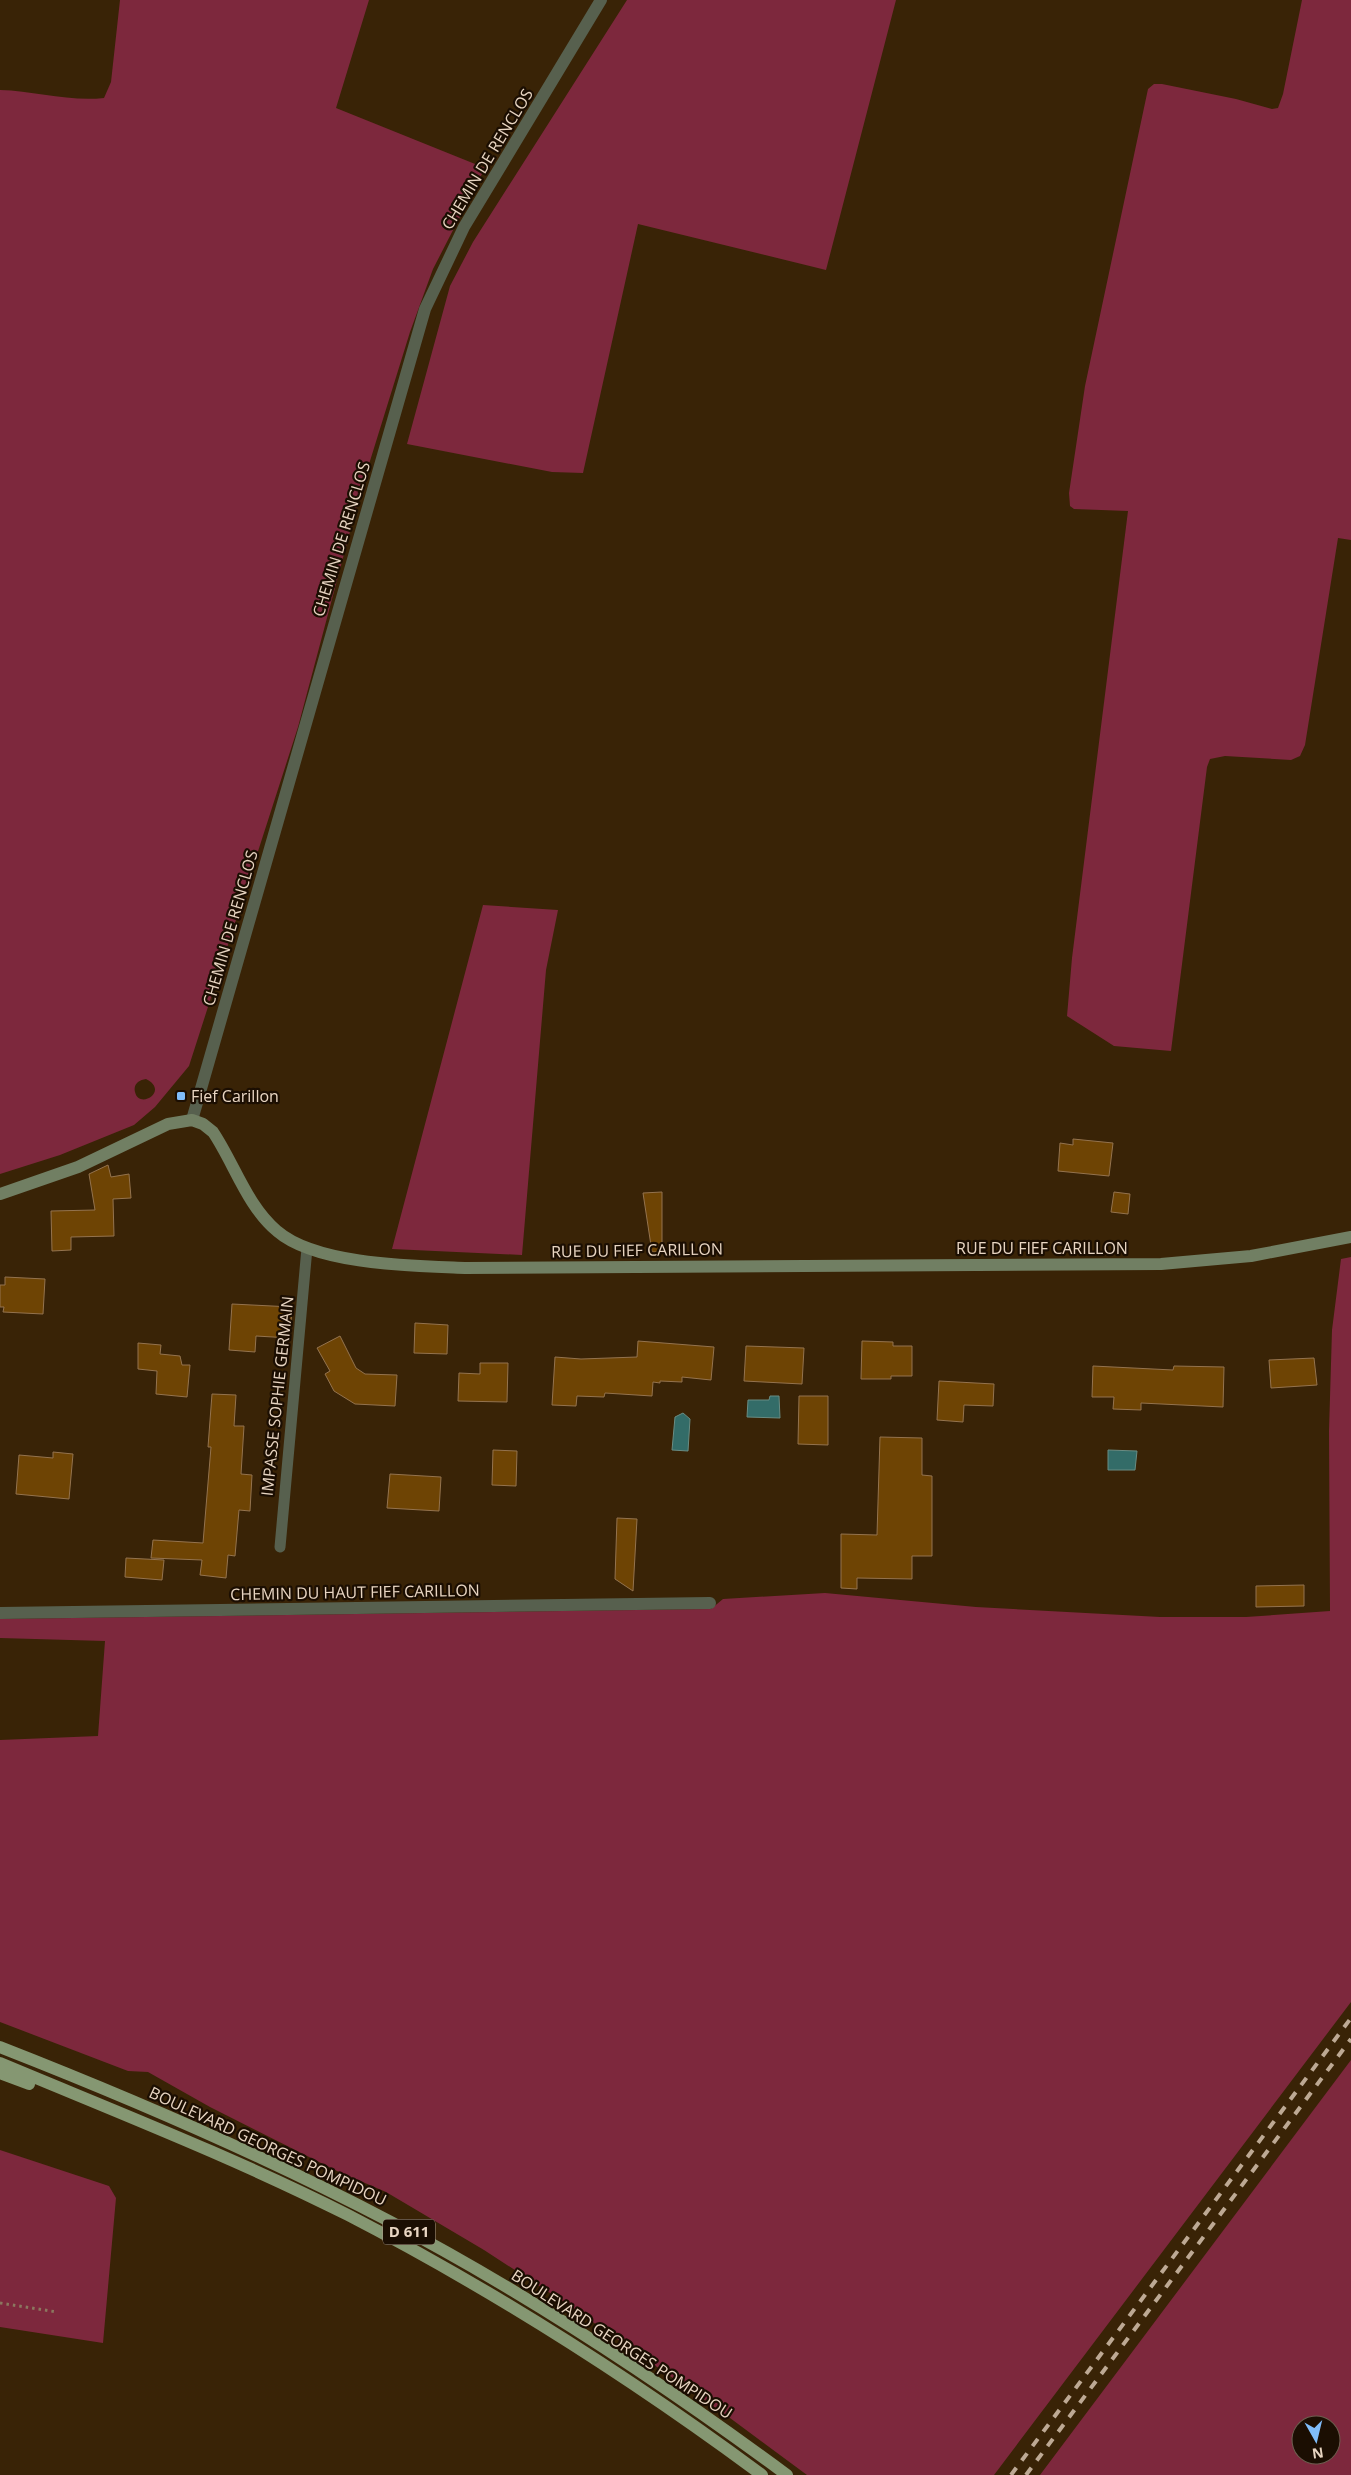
<svg xmlns="http://www.w3.org/2000/svg" width="1351" height="2475" font-family="'Open Sans',sans-serif">
	<rect width="100%" height="100%" fill="#392306"/>
	<!-- green -->
	<path fill="#7d283d" fill-rule="evenodd" d="M120 0H369L336 108 485 168 433 269 410 332 361 490 298 727 189 1066 155 1107 134 1125 60 1155 0 1174V90C35 91 70 102 104 98L111 82ZM146 1079C170 1091 139 1110 135 1092 133 1084 139 1080 146 1079Z
		M627 0H896L826 270 638 224 583 473 552 472 407 444 450 286 473 242Z
		M1302 0H1351V540L1338 538 1305 745 1300 756 1291 760 1225 756 1210 759 1207 767 1171 1051 1114 1046 1067 1016 1072 958 1128 511 1074 509 1070 506 1069 493 1085 386 1148 89 1154 84H1162L1236 99 1272 109 1278 108 1283 94Z
		M483 905 558 910 546 970 522 1255 392 1249Z
		M1351 1257V2002L994 2475H807L730 2418 567 2304 484 2250 386 2192 337 2171 210 2107 148 2072 128 2071 0 2022V1740L98 1736 105 1641 0 1638V1619L711 1609 723 1599 825 1593 976 1607 1160 1617H1246L1330 1611 1329 1431 1332 1330 1341 1259Z
		M1351 2060V2475H1040ZM1301 2425H1331V2455H1301Z
		M0 2150 109 2186 116 2198 103 2343 0 2327Z"/>
	<!-- water -->
	<path fill="#336c68" stroke="#698c83" d="M770 1396H779L780 1418 747 1417 748 1400H769Z
		M683 1413 690 1419 688 1451 672 1450 675 1417Z
		M1108 1450 1137 1451 1135 1470H1108Z"/>
	<!-- building -->
	<path fill="#6e4404" stroke="#94734e" d="M1073 1139 1113 1143 1109 1176 1058 1171 1060 1143 1073 1145Z
		M108 1165 111 1177 129 1174 131 1198 113 1199 114 1236 71 1237V1250L52 1251 51 1211 95 1210 89 1174Z
		M662 1192V1252H652L643 1193Z
		M1114 1192 1130 1194 1128 1214 1111 1212Z
		M5 1277 45 1279 43 1314 3 1312 4 1307H0V1285H5Z
		M232 1304 292 1307 290 1338 256 1336 255 1352 229 1350Z
		M415 1323 448 1325 447 1354 414 1353Z
		M340 1336 356 1368 365 1374 397 1375 395 1406 355 1404 334 1391 325 1374 330 1371 317 1348Z
		M638 1341 714 1347 711 1380 682 1377V1382L660 1381V1383L653 1382 652 1396 605 1393 604 1397 577 1396 576 1406 552 1405 555 1357 581 1359 637 1357Z
		M862 1341 893 1342V1346H912V1376H891V1379H861Z
		M138 1343 161 1345 160 1354 180 1356 182 1365H190L187 1397 156 1394 157 1371 138 1369Z
		M746 1346 804 1348 802 1384 744 1381Z
		M1314 1358 1317 1385 1271 1388 1269 1360Z
		M480 1363H508L507 1402 458 1401 459 1373 480 1374Z
		M1093 1366 1173 1370 1174 1366 1224 1367 1223 1407 1141 1403V1410L1113 1409 1114 1397H1092Z
		M939 1381 994 1384 993 1406 964 1405 963 1422 937 1420Z
		M212 1394 236 1395 234 1426H244L241 1474 252 1475 250 1511 239 1510 235 1556 228 1555 226 1578 200 1575 202 1560 151 1558 153 1540 203 1543 211 1447H208Z
		M799 1396H828V1445L798 1444Z
		M880 1437 922 1438V1475L932 1476V1556H912V1579L857 1578V1589L841 1588V1534L877 1535Z
		M493 1450 517 1451 516 1486 492 1485Z
		M53 1452 73 1454 69 1499 16 1494 19 1455 53 1458Z
		M390 1474 441 1477 439 1511 387 1508Z
		M617 1518 637 1519 633 1591 615 1579Z
		M126 1558 164 1560 162 1580 125 1577Z
		M1304 1585V1606L1256 1607V1586Z"/>
	<g fill="none" stroke-linecap="round" stroke-linejoin="round">
		<!-- path -->
		<path stroke="#8b775f" stroke-width="3" stroke-dasharray="2.5 4" stroke-linecap="butt" d="M0 2303 57 2312"/>
		<!-- lane -->
		<path stroke="#57604e" stroke-width="11" d="M280 1547 307 1248"/>
		<!-- street -->
		<path stroke="#57604e" stroke-width="12" d="M192 1120 425 309 464 227 601 0
			M0 1613 710 1603"/>
		<!-- secondary -->
		<path stroke="#717f63" stroke-width="12" d="M0 1194 78 1167 168 1124 192 1120 203 1124 213 1132C234 1163 247 1206 277 1231 316 1265 414 1266 465 1268L1161 1264 1251 1256 1351 1237"/>
		<!-- primary -->
		<path stroke="#859772" stroke-width="12" d="M0 2047C133 2099 265 2156 391 2222 530 2295 661 2382 787 2475
			M0 2063C117 2112 235 2158 348 2215 493 2290 631 2378 762 2475
			M0 2073 29 2084"/>
		<!-- rail -->
		<path stroke="#bda994" stroke-width="4" stroke-dasharray="9 9" stroke-linecap="butt" d="M1011 2475 1351 2018
			M1026 2475 1351 2039"/>
	</g>
	<!-- markers -->
	<rect fill="#80bdfa" stroke="#1b0e02" stroke-width="2" x="176" y="1091" width="10" height="10" rx="2.5"/>
	<g text-anchor="middle" stroke-width="4.5" stroke-linejoin="round" paint-order="stroke">
		<!-- shield labels -->
		<rect fill="#1b0e02" stroke="#a98" stroke-width="1" x="383" y="2219.5" width="52" height="25" rx="4"/>
		<g font-size="15" font-weight="bold" fill="#e8d5c2">
			<text x="409" y="2237">D 611</text>
		</g>
		<!-- street labels -->
		<g font-size="16" fill="#e8d5c2" stroke="#1b0e02">
			<text transform="translate(487 159) rotate(-59)" y="6">CHEMIN DE RENCLOS</text>
			<text transform="translate(341 539) rotate(-73)" y="6">CHEMIN DE RENCLOS</text>
			<text transform="translate(230 928) rotate(-74)" y="6">CHEMIN DE RENCLOS</text>
			<text x="1042" y="1254">RUE DU FIEF CARILLON</text>
			<text transform="translate(637 1250) rotate(-1)" y="6">RUE DU FIEF CARILLON</text>
			<text transform="translate(277 1396) rotate(-84)" y="6">IMPASSE SOPHIE GERMAIN</text>
			<text transform="translate(355 1592) rotate(-1)" y="6">CHEMIN DU HAUT FIEF CARILLON</text>
			<text transform="translate(268 2146) rotate(25)" y="6">BOULEVARD GEORGES POMPIDOU</text>
			<text transform="translate(622 2344) rotate(33)" y="6">BOULEVARD GEORGES POMPIDOU</text>
		</g>
		<!-- poi labels -->
		<g font-size="16" fill="#e8d5c2" stroke="#1b0e02" text-anchor="start">
			<text x="191" y="1102">Fief Carillon</text>
		</g>
	</g>
	<!-- north arrow -->
	<g transform="translate(1316 2440) rotate(172)"><circle r="24" fill="#1b0e02" stroke="#6d5e4f"/>
	<path d="M0-4L9 19L0 12L-9 19Z" fill="#80bdfa"/>
	<text y="-8" font-size="14" font-weight="bold" text-anchor="middle" fill="#e8d5c2">N</text>
	</g>
</svg>
